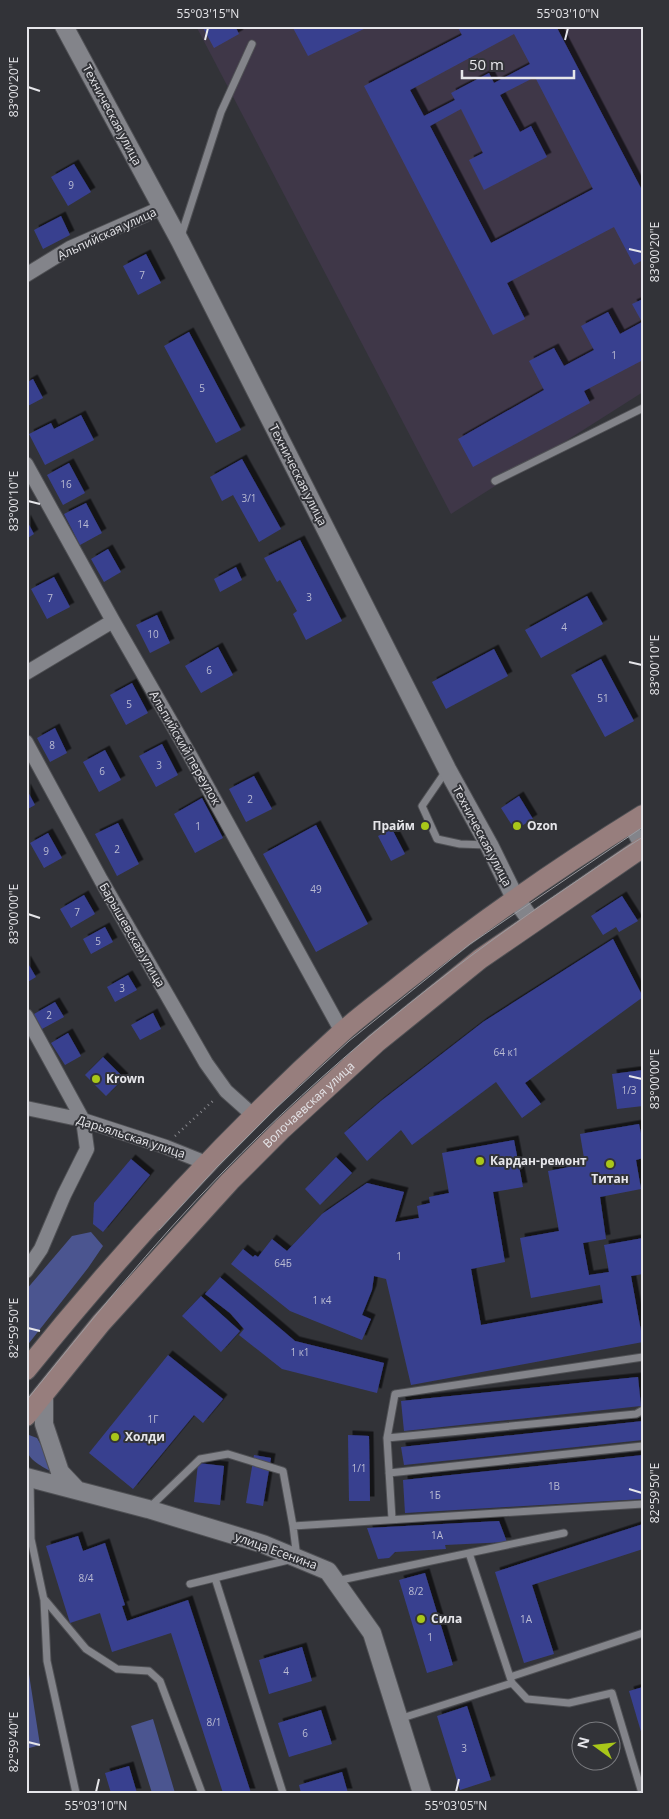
<svg xmlns="http://www.w3.org/2000/svg" width="669" height="1819" font-family="'Open Sans',sans-serif">
	<defs>
		<filter id="shadow"><feDropShadow dx="4.5" dy="-4.5" stdDeviation="0" flood-color="#0009"/></filter>
	</defs>
	<rect width="100%" height="100%" fill="#323338"/>
	<!-- industrial -->
	<path fill="#3f3748" d="M196 26H643V392L451 514Z"/>
	<!-- green -->
	<path fill="#4b5590" d="M91 1232 103 1246 88 1268 26 1347V1290L72 1236Z
		M29 1435 37 1438 48 1457 52 1472C37 1464 19 1455 29 1435Z
		M26 1655 40 1745 26 1749Z
		M153 1719 175 1793H152L131 1726Z"/>
	<!-- building -->
	<path fill="#39408f" fill-rule="evenodd" filter="url(#shadow)" d="M202 26H235L239 34 214 48Z
		M292 26H370L308 56Z
		M457 26H556L643 192V260L634 265 614 227 507 283 525 319 493 335 364 86 462 35ZM514 34 530 64 494 83 489 73 451 93 455 100 424 116 410 90ZM535 77 593 189 491 243 430 126 461 109 483 153 469 160 484 190 547 157 531 126 520 132 500 95Z
		M74 164 91 192 68 206 51 177Z
		M61 216 70 235 43 249 34 230Z
		M146 254 161 283 138 295 123 266Z
		M643 299V360L584 391 590 403 473 467 458 439 544 390 529 361 554 348 564 366 594 350 581 326 608 312 620 334 642 322 632 304Z
		M189 332 241 430 216 443 164 346Z
		M33 379 43 398 26 407V383Z
		M81 415 94 440 45 465 29 434 51 423 54 429Z
		M242 459 281 529 259 542 233 495 222 501 210 477Z
		M69 463 85 493 63 505 47 475Z
		M86 503 102 533 80 545 64 514Z
		M26 519 34 534 26 539Z
		M300 540 342 621 306 640 293 614 297 611 280 580 277 582 264 558Z
		M108 549 121 572 104 582 91 559Z
		M236 567 242 580 220 592 214 579Z
		M54 577 70 607 47 619 31 589Z
		M587 596 603 624 541 658 525 630Z
		M157 615 170 643 150 653 136 625Z
		M218 647 233 675 201 693 185 666Z
		M494 649 508 676 446 709 432 682Z
		M601 659 634 721 605 737 571 675Z
		M132 683 148 713 126 725 110 695Z
		M55 728 67 753 50 762 37 738Z
		M162 744 178 775 156 787 139 756Z
		M105 750 121 780 99 792 83 762Z
		M254 776 272 809 246 822 229 789Z
		M26 788 35 805 26 810Z
		M519 796 533 819 515 830 501 808Z
		M202 798 223 838 195 853 174 814Z
		M118 823 139 864 117 876 95 834Z
		M316 825 368 924 316 952 263 854Z
		M392 829 405 854 391 861 378 836Z
		M48 833 62 858 44 868 30 843Z
		M84 895 95 914 71 928 60 909Z
		M622 896 638 921 619 932 616 927 603 935 591 916Z
		M105 927 113 942 91 954 83 939Z
		M613 939 643 997 525 1083 541 1104 522 1118 496 1082 412 1145 401 1130 367 1161 344 1133 381 1101 483 1022Z
		M26 960 36 977 26 983Z
		M128 975 137 990 115 1002 107 987Z
		M55 1002 64 1017 42 1029 34 1014Z
		M153 1013 161 1029 140 1040 131 1025Z
		M68 1033 81 1056 65 1065 51 1043Z
		M103 1057 124 1078 106 1096 85 1075Z
		M643 1070V1106L617 1109 612 1074Z
		M639 1124 643 1143V1158L636 1160 641 1189 600 1197 606 1239 583 1243 589 1275 609 1272 604 1245 643 1238V1274L631 1276 643 1342 411 1385 386 1279 374 1276 372 1290 362 1315 371 1319 362 1340 290 1311 231 1264 243 1249 253 1257 255 1255 258 1257 272 1239 287 1251 322 1214 367 1183 404 1192 395 1222 419 1218 417 1206 430 1203 429 1197 449 1193 442 1153 514 1140 523 1187 493 1192 505 1262 471 1269 481 1325 603 1303 600 1285 531 1298 520 1238 559 1231 548 1171 585 1164 580 1134Z
		M336 1157 352 1173 320 1205 305 1189Z
		M131 1159 150 1175 103 1232 93 1224 94 1203Z
		M220 1277 295 1341 384 1363 377 1393 282 1369 239 1335 244 1329 230 1313 205 1294Z
		M201 1296 240 1331 221 1352 182 1316Z
		M168 1355 223 1399 203 1423 194 1415 133 1489 89 1453Z
		M638 1377 641 1406 404 1431 401 1401Z
		M643 1421V1440L404 1465 401 1447Z
		M348 1435 369 1436 370 1501H349Z
		M254 1455 271 1458 263 1506 246 1503Z
		M643 1455V1499L405 1513 403 1480Z
		M198 1463 224 1466 220 1505 194 1502Z
		M499 1521 507 1542 445 1545 446 1549 395 1552 389 1558 378 1559 367 1528Z
		M643 1524V1549L532 1585 554 1654 524 1663 495 1572Z
		M78 1536 83 1551 105 1543 125 1605 122 1606 127 1621 188 1600 251 1793H223L171 1633 112 1652 100 1613 70 1623 46 1546Z
		M425 1573 453 1665 427 1673 399 1580Z
		M302 1647 312 1681 269 1694 259 1660Z
		M643 1687V1735H642L629 1691Z
		M467 1706 491 1780 460 1790 437 1716Z
		M321 1710 332 1744 289 1757 278 1723Z
		M129 1766 137 1793H111L105 1773Z
		M342 1772 348 1793H301L299 1785Z"/>
	<g fill="none" stroke-linecap="round" stroke-linejoin="round">
		<defs>
			<path id="service" d="M181 236 221 112 252 44
				M495 481 643 408
				M446 771 422 806 437 839 460 844 487 845
				M387 1438 395 1394 643 1357
				M389 1473 643 1446
				M30 1480 31 1539 44 1600 47 1661 76 1793
				M150 1507 200 1459 228 1454 283 1471 293 1526 297 1558 190 1584
				M392 1519 387 1438 636 1414 643 1410
				M293 1526 643 1504
				M215 1578 283 1793
				M336 1581 564 1533
				M45 1600 86 1649 117 1669 149 1671 160 1681 202 1793
				M510 1677 643 1633
				M512 1683 527 1699 569 1703 612 1693 642 1793
				M399 1719 512 1683 469 1553"/>
			<path id="minor" d="M26 275 70 248 161 208
				M26 464 113 621 191 757 342 1032
				M26 673 113 621
				M26 742 101 880 206 1063 226 1091 254 1116
				M629 823 642 847 643 854
				M26 1016 83 1120 87 1149 64 1195 41 1249 26 1271
				M26 1108 83 1120 166 1147 206 1163"/>
			<path id="tertiary" d="M64 26 180 241 447 769 489 845 515 898 533 923
				M44 1394V1424L60 1472 76 1489
				M26 1477 148 1509 263 1544 328 1571 372 1633 422 1793"/>
			<g id="secondary">
				<path d="M26 1370C123 1250 226 1137 341 1033 360 1016 382 1000 403 983 480 922 559 867 643 815"/>
				<path id="s1" d="M26 1416 101 1323 230 1181 282 1129 376 1043 480 959 643 847"/>
			</g>
		</defs>
		<!-- service casing -->
		<use href="#service" stroke="#4f5054" stroke-width="9"/>
		<!-- minor casing -->
		<use href="#minor" stroke="#4f5054" stroke-width="16"/>
		<!-- tertiary casing -->
		<use href="#tertiary" stroke="#4f5054" stroke-width="20"/>
		<!-- secondary casing -->
		<use href="#secondary" stroke="#4f5054" stroke-width="22"/>
		<!-- path -->
		<path stroke="#87878c" stroke-width="2.5" stroke-dasharray="1 4" stroke-linecap="butt" d="M175 1136 215 1099"/>
		<!-- service -->
		<use href="#service" stroke="#83848a" stroke-width="7"/>
		<!-- minor -->
		<use href="#minor" stroke="#83848a" stroke-width="14"/>
		<!-- tertiary -->
		<use href="#tertiary" stroke="#83848a" stroke-width="18"/>
		<!-- secondary -->
		<use href="#secondary" stroke="#977e7d" stroke-width="20"/>
		<!-- tram -->
		<path stroke="#9b9ba0" stroke-width="1" d="M159 1230 217 1167 276 1108 349 1041 470 944 643 827
			M26 1401C89 1323 152 1245 222 1173 325 1067 440 974 562 891 589 873 615 854 643 837"/>
	</g>
	<!-- ticks -->
	<path fill="none" stroke="#e6e6ea" stroke-width="2" d="M205 40 208 28M565 40 568 28M28 87 40 91M629 249 642 252M28 501 40 504M629 662 642 665M28 914 40 918M629 1076 642 1079M28 1328 40 1331M629 1489 642 1493M28 1742 40 1745M96 1792 99 1779M456 1792 459 1779"/>
	<!-- markers -->
	<g fill="#a9c719" stroke="#323338" stroke-width="2">
		<circle cx="425" cy="826" r="5"/>
		<circle cx="517" cy="826" r="5"/>
		<circle cx="96" cy="1079" r="5"/>
		<circle cx="480" cy="1161" r="5"/>
		<circle cx="610" cy="1164" r="5"/>
		<circle cx="115" cy="1437" r="5"/>
		<circle cx="421" cy="1619" r="5"/>
	</g>
	<g text-anchor="middle" stroke-width="4" stroke-linejoin="round" paint-order="stroke">
		<!-- number labels -->
		<g font-size="10" fill="#bbbcd3">
			<text x="71" y="189">9</text>
			<text x="142" y="279">7</text>
			<text x="614" y="359">1</text>
			<text x="202" y="392">5</text>
			<text x="66" y="488">16</text>
			<text x="249" y="502">3/1</text>
			<text x="83" y="528">14</text>
			<text x="309" y="601">3</text>
			<text x="50" y="602">7</text>
			<text x="564" y="631">4</text>
			<text x="153" y="638">10</text>
			<text x="209" y="674">6</text>
			<text x="603" y="702">51</text>
			<text x="129" y="708">5</text>
			<text x="52" y="749">8</text>
			<text x="159" y="769">3</text>
			<text x="102" y="775">6</text>
			<text x="250" y="803">2</text>
			<text x="198" y="830">1</text>
			<text x="117" y="853">2</text>
			<text x="46" y="855">9</text>
			<text x="316" y="893">49</text>
			<text x="77" y="916">7</text>
			<text x="98" y="945">5</text>
			<text x="122" y="992">3</text>
			<text x="49" y="1019">2</text>
			<text x="506" y="1056">64 к1</text>
			<text x="629" y="1094">1/3</text>
			<text x="399" y="1260">1</text>
			<text x="283" y="1267">64Б</text>
			<text x="322" y="1304">1 к4</text>
			<text x="300" y="1356">1 к1</text>
			<text x="153" y="1423">1Г</text>
			<text x="359" y="1472">1/1</text>
			<text x="554" y="1490">1В</text>
			<text x="435" y="1499">1Б</text>
			<text x="437" y="1539">1А</text>
			<text x="86" y="1582">8/4</text>
			<text x="416" y="1595">8/2</text>
			<text x="526" y="1623">1А</text>
			<text x="430" y="1641">1</text>
			<text x="286" y="1675">4</text>
			<text x="214" y="1726">8/1</text>
			<text x="305" y="1737">6</text>
			<text x="464" y="1752">3</text>
		</g>
		<!-- street labels -->
		<g font-size="12" fill="#e6e6ea" stroke="#323338">
			<text transform="translate(112 115) rotate(62)" y="4">Техническая улица</text>
			<text transform="translate(107 234) rotate(-25)" y="4">Альпийская улица</text>
			<text transform="translate(298 475) rotate(63)" y="4">Техническая улица</text>
			<text transform="translate(185 748) rotate(60)" y="4">Альпийский переулок</text>
			<text transform="translate(482 836) rotate(62)" y="4">Техническая улица</text>
			<text transform="translate(132 935) rotate(60)" y="4">Барышевская улица</text>
			<text dy="4" stroke="none"><textPath href="#s1" startOffset="421">Волочаевская улица</textPath></text>
			<text transform="translate(131 1137) rotate(18)" y="4">Дарьяльская улица</text>
			<text transform="translate(276 1551) rotate(20)" y="4">улица Есенина</text>
		</g>
		<!-- poi labels -->
		<g font-size="12" font-weight="bold" fill="#e6e6ea" stroke="#323338" text-anchor="start">
			<text x="415" y="830" text-anchor="end">Прайм</text>
			<text x="527" y="830">Ozon</text>
			<text x="106" y="1083">Krown</text>
			<text x="490" y="1165">Кардан-ремонт</text>
			<text x="610" y="1183" text-anchor="middle">Титан</text>
			<text x="125" y="1441">Холди</text>
			<text x="431" y="1623">Сила</text>
		</g>
	</g>
	<!-- border -->
	<rect width="669" height="1819" fill="none" stroke="#323338" stroke-width="55"/>
	<!-- north arrow -->
	<g transform="translate(596 1746) rotate(285)"><circle r="24" fill="#323338" stroke="#7a7b7f"/>
	<path d="M0-4L9 19L0 12L-9 19Z" fill="#a9c719"/>
	<text y="-8" font-size="14" font-weight="bold" text-anchor="middle" fill="#e6e6ea">N</text>
	</g>
	<!-- scale -->
	<path d="M462 70v8h112v-8" fill="none" stroke="#e6e6ea" stroke-width="2.5"/>
	<text x="469" y="70" font-size="15" fill="#e6e6ea" stroke="#323338" stroke-width="4" paint-order="stroke">50 m</text>
	<rect x="28" y="28" width="614" height="1764" fill="none" stroke="#e6e6ea" stroke-width="2"/>
	<g font-size="12" text-anchor="middle" fill="#e6e6ea">
		<text x="208" y="18">55°03'15"N</text>
		<text x="568" y="18">55°03'10"N</text>
		<text transform="translate(14 87) rotate(-90)" y="4">83°00'20"E</text>
		<text transform="translate(655 252) rotate(-90)" y="4">83°00'20"E</text>
		<text transform="translate(14 501) rotate(-90)" y="4">83°00'10"E</text>
		<text transform="translate(655 665) rotate(-90)" y="4">83°00'10"E</text>
		<text transform="translate(14 914) rotate(-90)" y="4">83°00'00"E</text>
		<text transform="translate(655 1079) rotate(-90)" y="4">83°00'00"E</text>
		<text transform="translate(14 1328) rotate(-90)" y="4">82°59'50"E</text>
		<text transform="translate(655 1493) rotate(-90)" y="4">82°59'50"E</text>
		<text transform="translate(14 1742) rotate(-90)" y="4">82°59'40"E</text>
		<text x="96" y="1810">55°03'10"N</text>
		<text x="456" y="1810">55°03'05"N</text>
	</g>
</svg>
